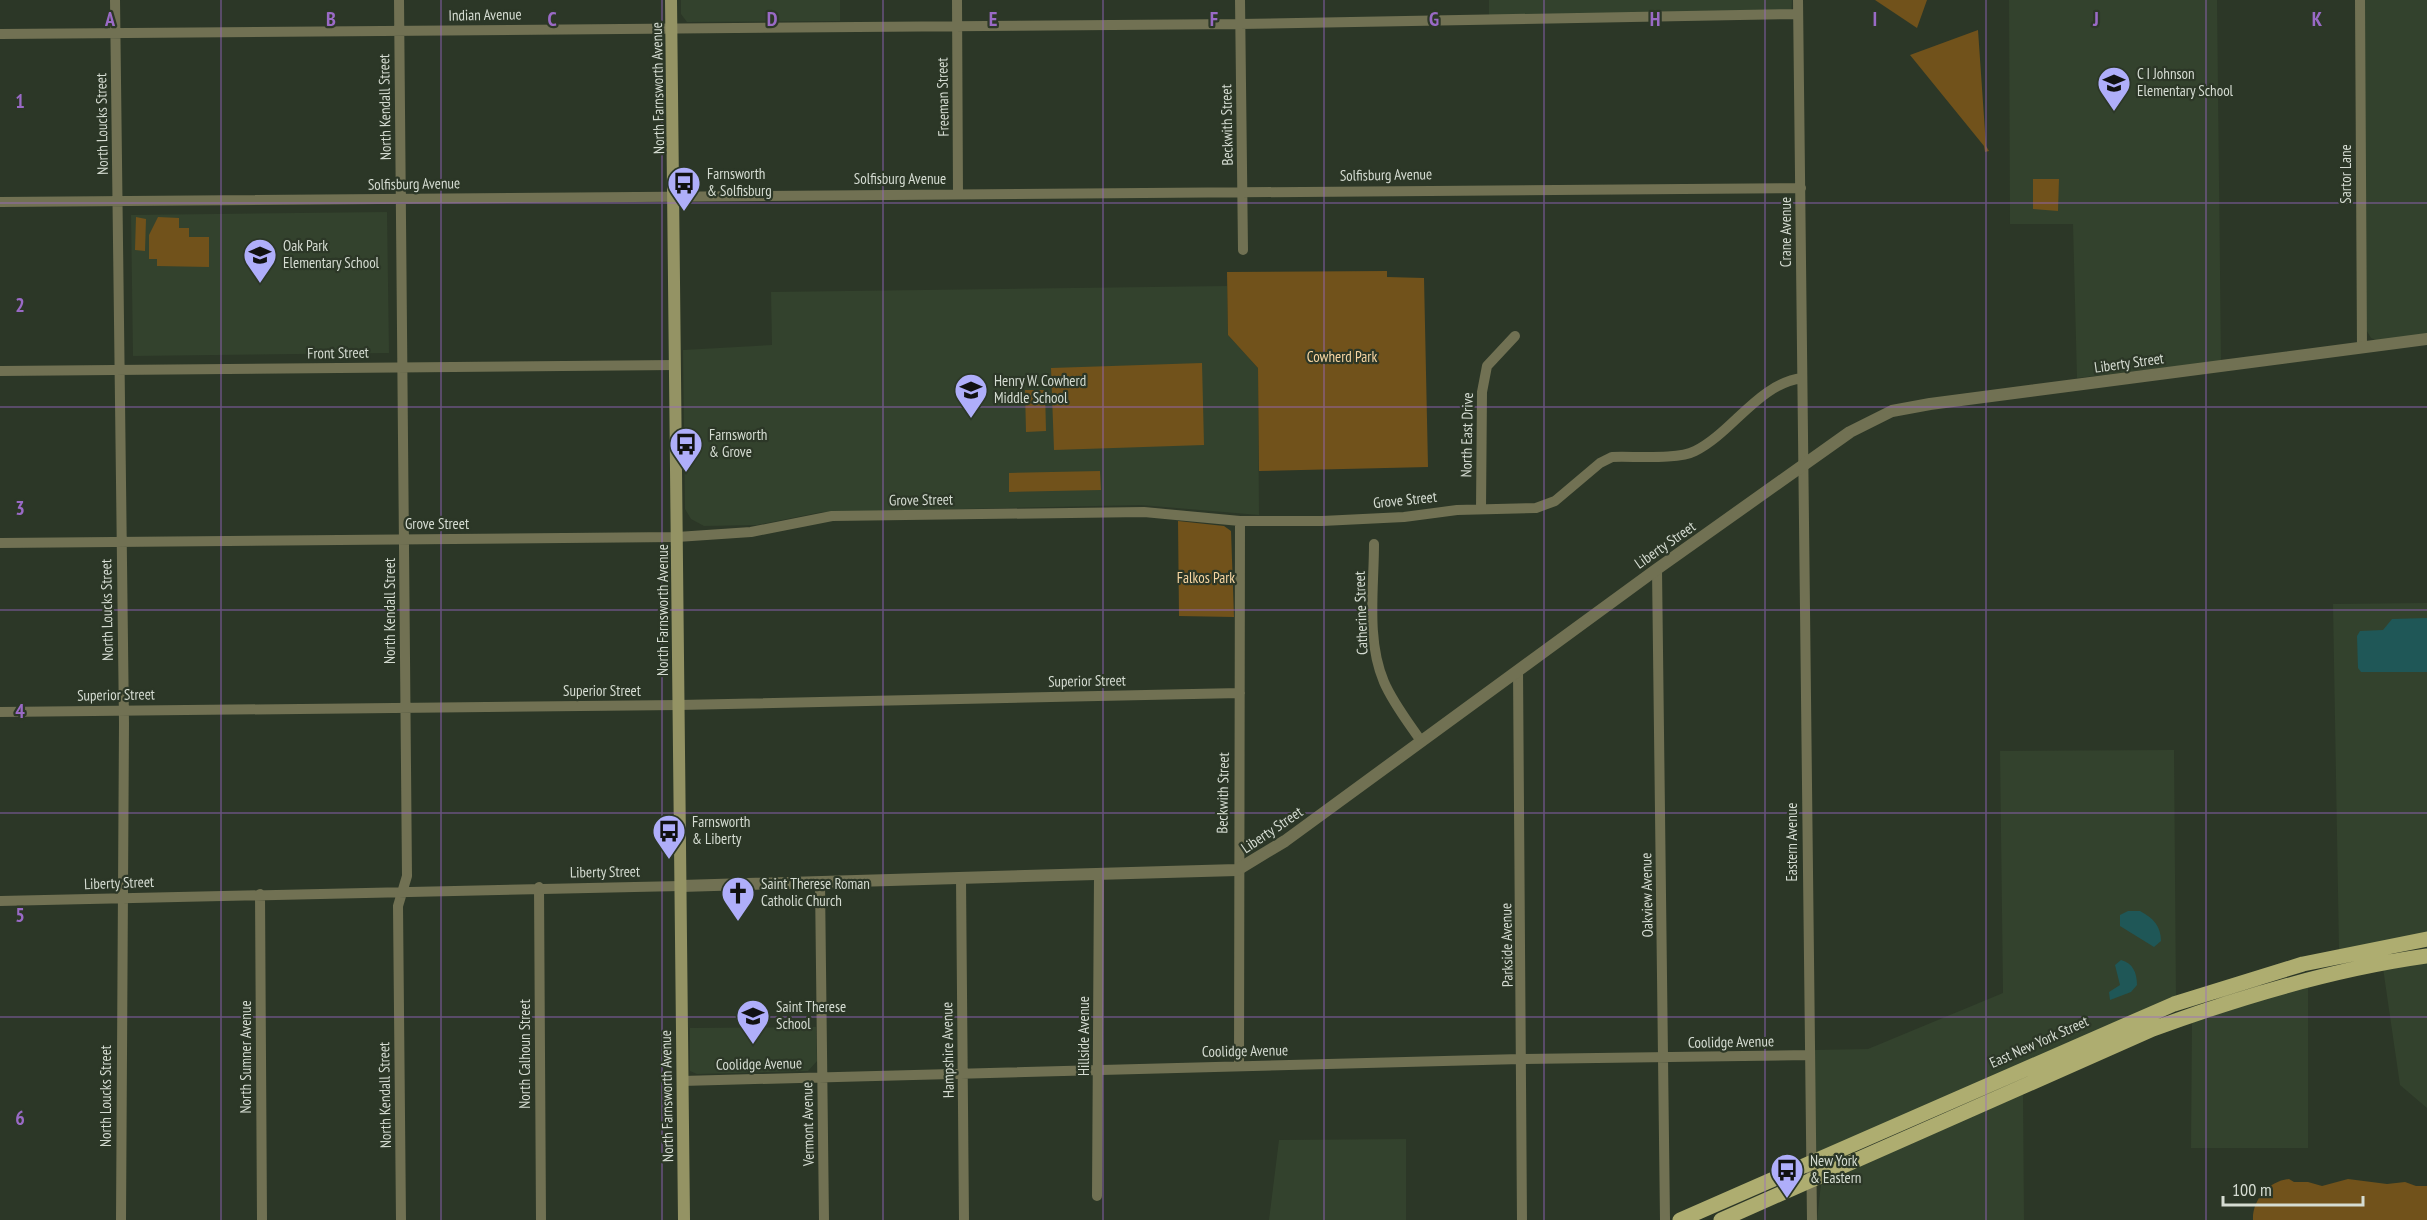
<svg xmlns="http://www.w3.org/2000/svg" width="2427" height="1220" font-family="'PT Sans Narrow',sans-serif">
	<rect width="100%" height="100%" fill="#2c3727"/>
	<!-- built -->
	<path fill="#33422d" d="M681 0H840V21L687 22 681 14Z
		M1489 0H1792L1791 17 1489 22Z
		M2009 0H2217L2221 361 2077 378 2073 224H2010Z
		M2362 0H2427V334L2378 341 2371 338 2365 328Z
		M387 212 389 353 133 356 131 215Z
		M1227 286 1228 335 1258 368 1259 515 1141 505 822 512 757 525 704 526 691 519 685 509 683 350 772 345 771 292Z
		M2427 603V934L2339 950 2333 604Z
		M2174 750 2176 998 1815 1155 1813 1050 1868 1049 2003 993 2000 751Z
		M2427 961V1108L2400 1085 2383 968Z
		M2308 985V1148H2191L2192 1020Z
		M816 1027 817 1061 808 1071 697 1074 690 1071V1028Z
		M2023 1092 2024 1220H1817L1821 1184Z
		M1406 1139V1220H1269L1279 1140Z"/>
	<!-- green -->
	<path fill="#71521b" d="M1875 0H1927L1917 28Z
		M1978 30 1986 146 1989 151 1985 152 1984 146 1910 55Z
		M2033 179H2059L2058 211 2033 209Z
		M136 217 146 219 145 251 135 250Z
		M158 217 179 218V228H189V237H209V267L157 266V259H149V235Z
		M1387 271V277L1424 278 1428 467 1259 471 1258 368 1228 335 1227 272Z
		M1202 363 1204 445 1054 450 1051 368Z
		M1025 390H1045L1046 431 1026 432Z
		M1100 471 1101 490 1009 492V473Z
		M1178 521 1224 526 1231 531 1234 617 1179 616Z
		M2289 1179 2294 1182H2308L2322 1186 2348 1179 2387 1184 2405 1182 2416 1186H2427V1220H2253C2252 1200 2269 1181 2289 1179Z"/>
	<!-- water -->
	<path fill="#1f5757" d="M2427 618V672H2361L2358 668 2357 636 2360 631 2383 630 2392 619Z
		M2140 911C2153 918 2161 926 2161 941L2154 947 2120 926V915L2128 911Z
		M2121 960C2133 963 2137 973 2137 985L2131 992 2110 1000 2109 992 2120 985 2115 965Z"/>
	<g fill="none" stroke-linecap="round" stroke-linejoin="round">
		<!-- minor -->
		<path stroke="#717153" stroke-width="10" d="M115 0 124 723 121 1220
			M399 0 407 876 398 906 401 1220
			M957 0 958 194
			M1240 0 1243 250
			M1798 0 1812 1220
			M2360 0 2362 348
			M0 34 1240 24 1798 14
			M0 202 1801 188
			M0 371 675 365
			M1481 509 1482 392 1487 366 1515 336
			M0 543 677 537 751 532 832 516 1144 512 1240 521H1322L1404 517 1457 510 1536 508 1555 501 1600 463 1612 457C1633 456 1678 460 1695 451 1733 432 1758 384 1802 378
			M1374 544C1374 588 1366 640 1384 682 1393 703 1408 722 1421 741
			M1657 569 1665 1220
			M1518 670 1522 1220
			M0 712 679 705 1240 693
			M961 879 964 1220
			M820 883 824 1220
			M539 887 541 1220
			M260 894 262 1220
			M0 901 681 886
			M1239 1066 1240 521
			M682 1081 1521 1059 1809 1055
			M1097 1196 1099 875"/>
		<!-- tertiary -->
		<path stroke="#717153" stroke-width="12" d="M681 886 1237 870 1285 841 1657 569 1850 432 1892 411 1930 404 2427 339"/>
		<!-- secondary -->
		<path stroke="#949364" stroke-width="12" d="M671 0 684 1220"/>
		<!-- primary -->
		<path stroke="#aead70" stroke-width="15" d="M1680 1220 2174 1004 2303 964 2427 939
			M1721 1220 2153 1029C2243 996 2333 969 2427 956"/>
	</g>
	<!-- grid -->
	<path fill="none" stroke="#9a6ac6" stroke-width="1.5" stroke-opacity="0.55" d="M221 0V1220M441 0V1220M662 0V1220M883 0V1220M1103 0V1220M1324 0V1220M1544 0V1220M1765 0V1220M1986 0V1220M2206 0V1220M0 203H2427M0 407H2427M0 610H2427M0 813H2427M0 1017H2427"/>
	<!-- icons -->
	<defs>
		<symbol id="school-pin" viewBox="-11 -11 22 30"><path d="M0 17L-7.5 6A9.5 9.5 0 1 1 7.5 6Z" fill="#afaefa" stroke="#2c3727"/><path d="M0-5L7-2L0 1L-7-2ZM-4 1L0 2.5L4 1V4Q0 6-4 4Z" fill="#111"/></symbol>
		<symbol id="bus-pin" viewBox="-11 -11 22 30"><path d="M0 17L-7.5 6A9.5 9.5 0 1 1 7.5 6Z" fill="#afaefa" stroke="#2c3727"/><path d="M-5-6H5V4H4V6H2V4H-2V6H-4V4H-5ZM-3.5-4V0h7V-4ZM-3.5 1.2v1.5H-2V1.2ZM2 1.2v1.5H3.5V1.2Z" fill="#111"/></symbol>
		<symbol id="church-pin" viewBox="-11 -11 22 30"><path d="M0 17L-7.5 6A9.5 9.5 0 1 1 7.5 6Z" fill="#afaefa" stroke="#2c3727"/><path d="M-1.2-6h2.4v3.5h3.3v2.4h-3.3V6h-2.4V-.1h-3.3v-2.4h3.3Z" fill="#111"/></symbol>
	</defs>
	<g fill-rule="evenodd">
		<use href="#school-pin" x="2095" y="64" width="38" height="52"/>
		<use href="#bus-pin" x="665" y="164" width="38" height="52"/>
		<use href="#school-pin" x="241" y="236" width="38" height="52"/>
		<use href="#school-pin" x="952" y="371" width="38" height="52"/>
		<use href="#bus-pin" x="667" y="425" width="38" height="52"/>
		<use href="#bus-pin" x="650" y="812" width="38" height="52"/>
		<use href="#church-pin" x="719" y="874" width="38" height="52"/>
		<use href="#school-pin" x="734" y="997" width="38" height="52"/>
		<use href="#bus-pin" x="1768" y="1151" width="38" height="52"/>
	</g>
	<g text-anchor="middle" stroke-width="4.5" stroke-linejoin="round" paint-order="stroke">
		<!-- street labels -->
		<g font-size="15" fill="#d5dcd2" stroke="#2c3727">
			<text transform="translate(485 15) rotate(-1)" y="5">Indian Avenue</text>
			<text transform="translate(658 88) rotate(-91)" y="5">North Farnsworth Avenue</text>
			<text transform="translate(943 97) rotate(-91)" y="5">Freeman Street</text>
			<text transform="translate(385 107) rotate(-91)" y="5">North Kendall Street</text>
			<text transform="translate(102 124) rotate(-91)" y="5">North Loucks Street</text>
			<text transform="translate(1227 125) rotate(-91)" y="5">Beckwith Street</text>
			<text transform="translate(2346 174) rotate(-90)" y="5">Sartor Lane</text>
			<text transform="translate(1386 175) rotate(-1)" y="5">Solfisburg Avenue</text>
			<text x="900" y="184">Solfisburg Avenue</text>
			<text transform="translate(414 184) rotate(-1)" y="5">Solfisburg Avenue</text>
			<text transform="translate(1786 232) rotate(-90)" y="5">Crane Avenue</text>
			<text transform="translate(338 353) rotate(-1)" y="5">Front Street</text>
			<text transform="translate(2129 363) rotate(-8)" y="5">Liberty Street</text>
			<text transform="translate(1467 435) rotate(-89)" y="5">North East Drive</text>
			<text transform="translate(921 500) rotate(-1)" y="5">Grove Street</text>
			<text transform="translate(1405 500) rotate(-6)" y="5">Grove Street</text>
			<text x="437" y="529">Grove Street</text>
			<text transform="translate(1665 545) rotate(-35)" y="5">Liberty Street</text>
			<text transform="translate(107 610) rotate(-91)" y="5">North Loucks Street</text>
			<text transform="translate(663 610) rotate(-90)" y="5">North Farnsworth Avenue</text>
			<text transform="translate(390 611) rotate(-90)" y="5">North Kendall Street</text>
			<text transform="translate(1361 613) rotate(-92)" y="5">Catherine Street</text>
			<text transform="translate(1087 681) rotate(-1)" y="5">Superior Street</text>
			<text x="602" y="696">Superior Street</text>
			<text transform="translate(116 695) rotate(-1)" y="5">Superior Street</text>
			<text transform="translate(1223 793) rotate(-89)" y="5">Beckwith Street</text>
			<text transform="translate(1272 830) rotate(-34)" y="5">Liberty Street</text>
			<text transform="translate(1792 842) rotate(-90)" y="5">Eastern Avenue</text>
			<text transform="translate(605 872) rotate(-1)" y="5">Liberty Street</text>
			<text transform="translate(119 883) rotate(-2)" y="5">Liberty Street</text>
			<text transform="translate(1647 895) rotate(-91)" y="5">Oakview Avenue</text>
			<text transform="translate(1507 945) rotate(-91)" y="5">Parkside Avenue</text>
			<text transform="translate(1084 1036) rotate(-90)" y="5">Hillside Avenue</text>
			<text transform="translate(1731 1042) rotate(-1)" y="5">Coolidge Avenue</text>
			<text transform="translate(2039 1042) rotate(-24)" y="5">East New York Street</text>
			<text transform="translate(948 1050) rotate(-91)" y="5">Hampshire Avenue</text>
			<text transform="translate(1245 1051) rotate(-1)" y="5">Coolidge Avenue</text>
			<text transform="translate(525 1054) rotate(-90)" y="5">North Calhoun Street</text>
			<text transform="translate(246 1057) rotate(-90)" y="5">North Sumner Avenue</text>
			<text transform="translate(759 1064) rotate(-1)" y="5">Coolidge Avenue</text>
			<text transform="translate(385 1095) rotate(-91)" y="5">North Kendall Street</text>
			<text transform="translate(106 1096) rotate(-90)" y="5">North Loucks Street</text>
			<text transform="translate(667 1096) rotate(-91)" y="5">North Farnsworth Avenue</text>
			<text transform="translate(808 1124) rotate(-91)" y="5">Vermont Avenue</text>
		</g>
		<!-- poi labels -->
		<g font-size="15" fill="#d5dcd2" stroke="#2c3727" text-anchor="start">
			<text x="2137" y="79">C I Johnson<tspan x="2137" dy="17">Elementary School</tspan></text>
			<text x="707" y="179">Farnsworth<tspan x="707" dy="17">&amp; Solfisburg</tspan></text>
			<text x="283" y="251">Oak Park<tspan x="283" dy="17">Elementary School</tspan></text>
			<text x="994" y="386">Henry W. Cowherd<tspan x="994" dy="17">Middle School</tspan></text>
			<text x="709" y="440">Farnsworth<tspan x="709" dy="17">&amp; Grove</tspan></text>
			<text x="692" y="827">Farnsworth<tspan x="692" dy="17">&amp; Liberty</tspan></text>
			<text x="761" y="889">Saint Therese Roman<tspan x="761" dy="17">Catholic Church</tspan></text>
			<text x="776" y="1012">Saint Therese<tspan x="776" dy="17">School</tspan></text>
			<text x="1810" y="1166">New York<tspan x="1810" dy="17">&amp; Eastern</tspan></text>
		</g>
		<!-- park labels -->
		<g font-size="15" fill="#f7d6a3" stroke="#2c3727">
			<text x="1342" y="362">Cowherd Park</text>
			<text x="1206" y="583">Falkos Park</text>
		</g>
	</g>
	<g font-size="20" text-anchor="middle" font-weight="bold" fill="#9a6ac6" stroke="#2c3727" stroke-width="4.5" stroke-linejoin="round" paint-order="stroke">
		<text x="110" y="26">A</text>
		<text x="331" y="26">B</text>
		<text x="552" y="26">C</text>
		<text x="772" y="26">D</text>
		<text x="993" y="26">E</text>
		<text x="1214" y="26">F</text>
		<text x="1434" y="26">G</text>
		<text x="1655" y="26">H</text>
		<text x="1875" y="26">I</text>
		<text x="2096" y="26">J</text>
		<text x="2317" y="26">K</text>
		<text x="20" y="108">1</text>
		<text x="20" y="312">2</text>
		<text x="20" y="515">3</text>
		<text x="20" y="718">4</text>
		<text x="20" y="922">5</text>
		<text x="20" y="1125">6</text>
	</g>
	<!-- scale -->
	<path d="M2223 1196v9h140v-9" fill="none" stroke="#d5dcd2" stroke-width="3"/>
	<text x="2232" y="1196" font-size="18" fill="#d5dcd2" stroke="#2c3727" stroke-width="4.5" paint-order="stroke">100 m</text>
</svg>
